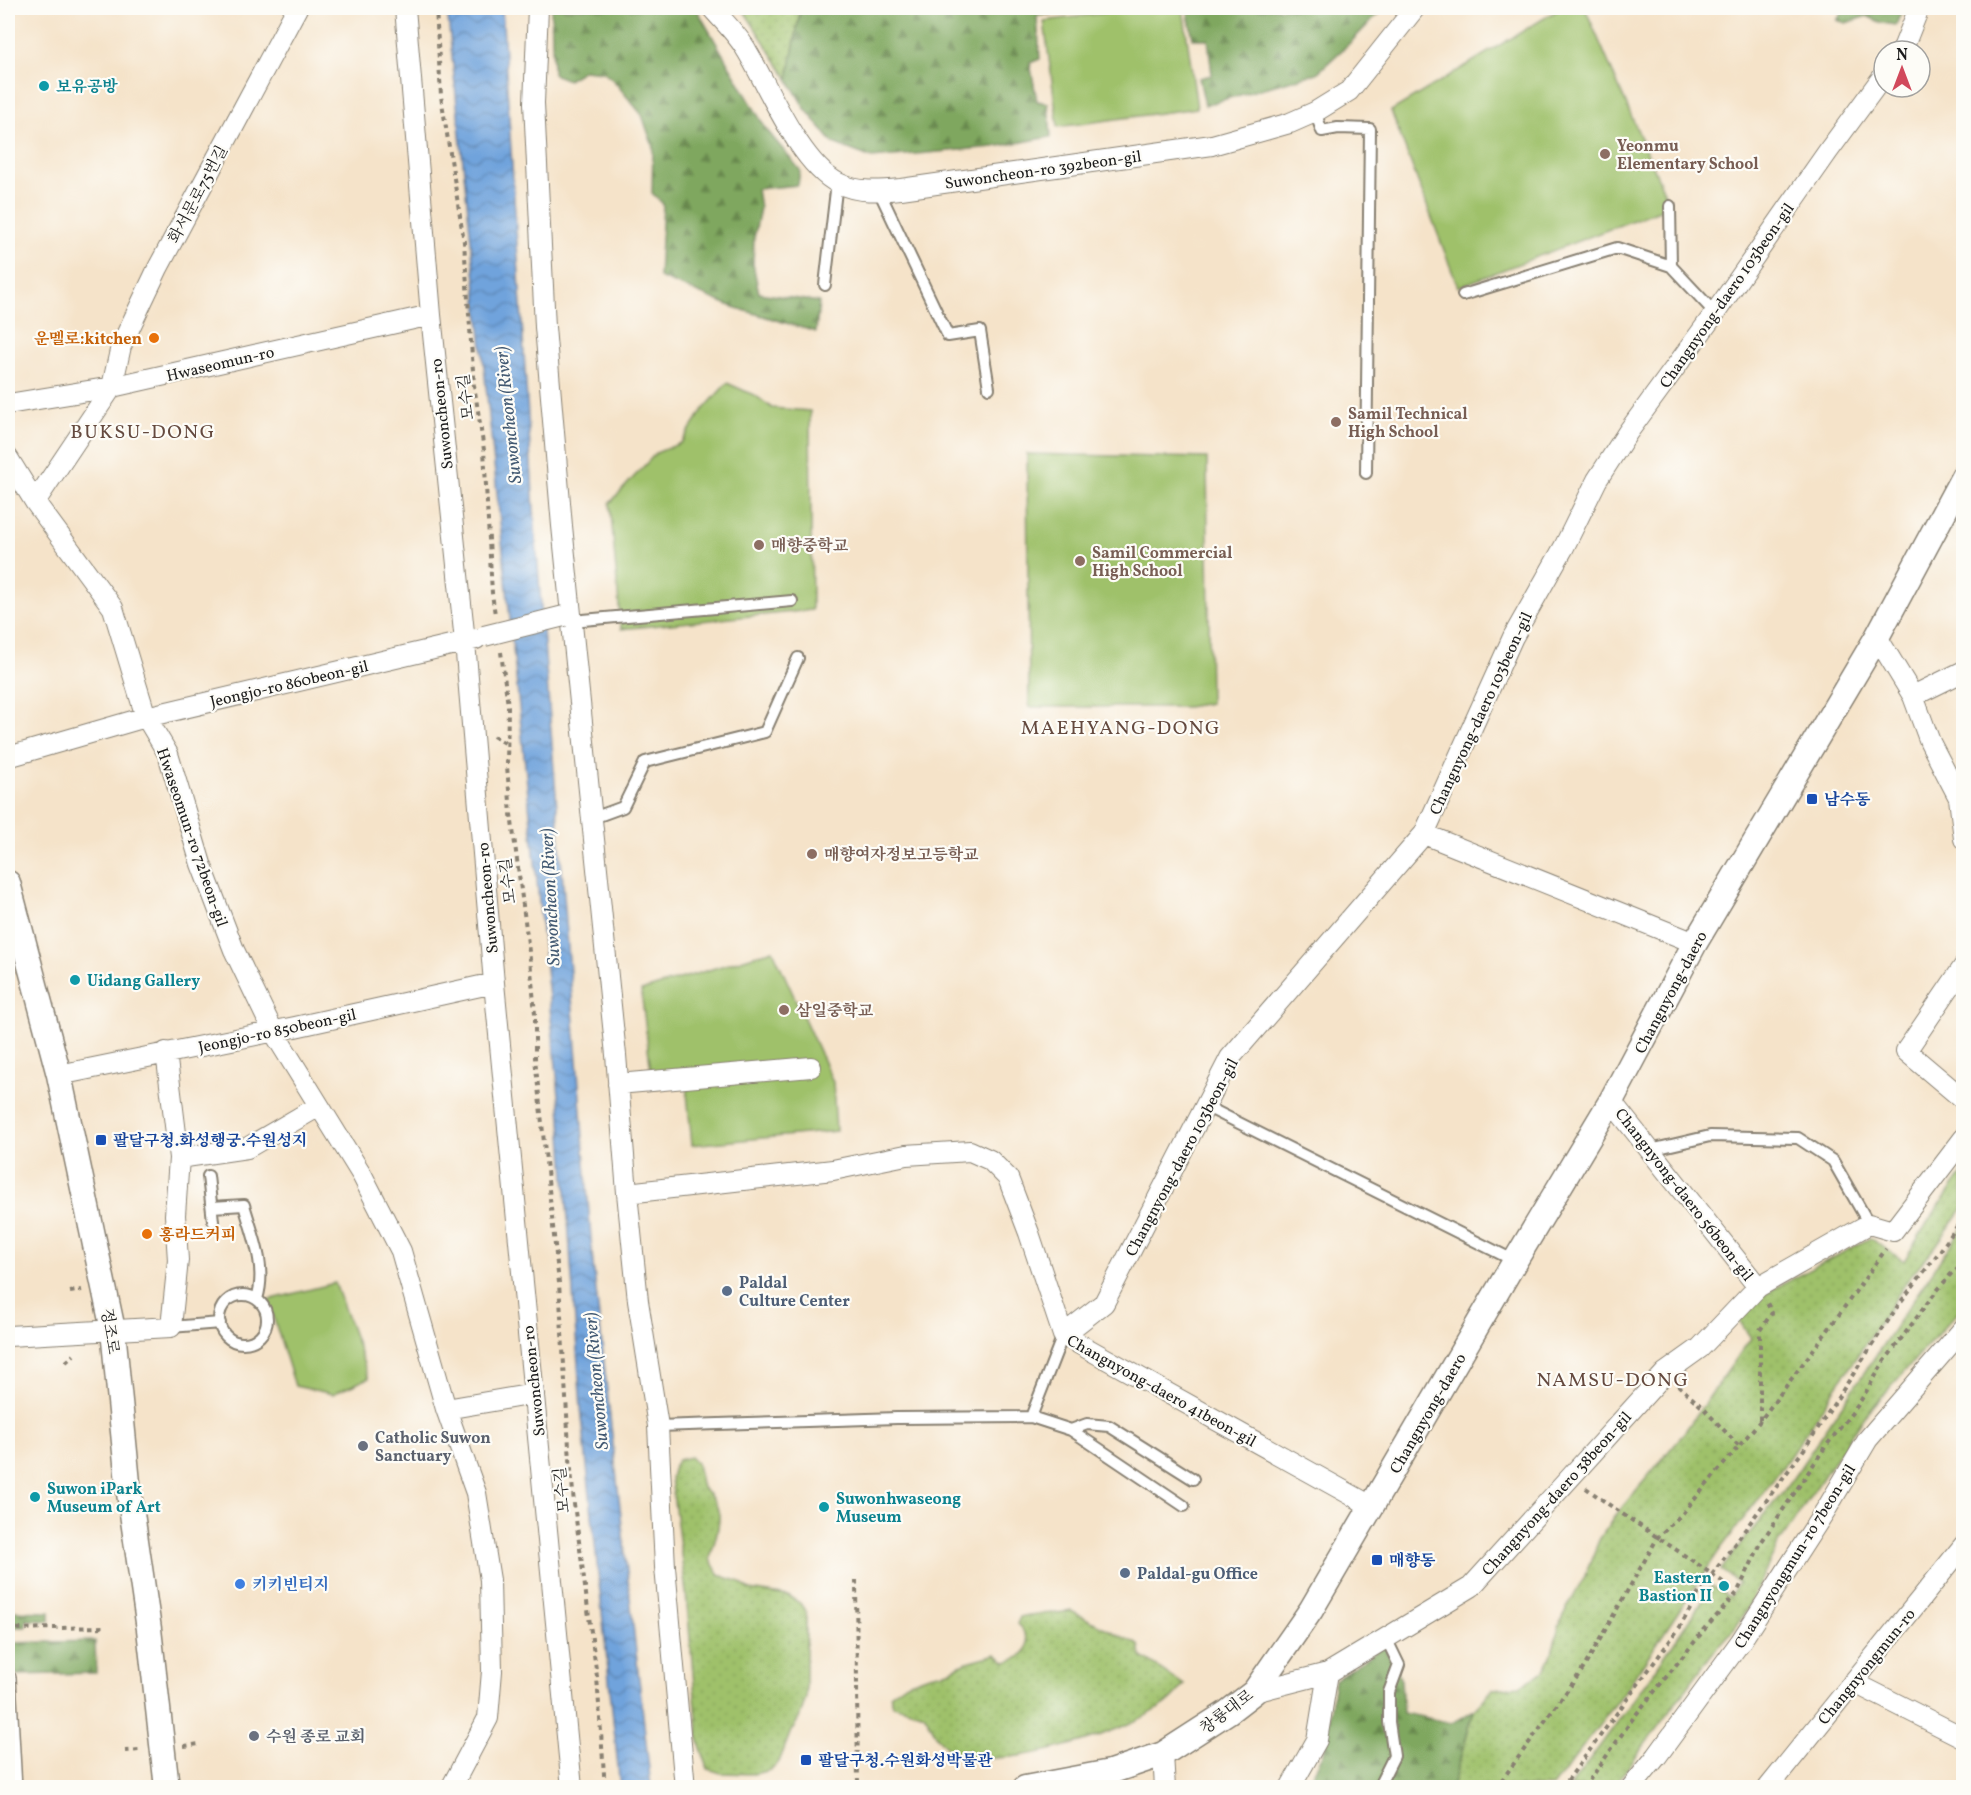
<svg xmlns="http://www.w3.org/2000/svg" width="1971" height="1795" font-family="Vollkorn,'Noto Serif KR',serif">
	<defs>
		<pattern id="grass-dots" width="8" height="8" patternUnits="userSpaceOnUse" patternTransform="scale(1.5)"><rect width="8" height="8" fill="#9fc16a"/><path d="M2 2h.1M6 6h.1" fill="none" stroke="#88a55b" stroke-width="1.8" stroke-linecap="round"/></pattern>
		<pattern id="forest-firs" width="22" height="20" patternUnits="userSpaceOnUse" patternTransform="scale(1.5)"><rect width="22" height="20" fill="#7fa75e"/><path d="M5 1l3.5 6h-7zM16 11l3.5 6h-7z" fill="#67874d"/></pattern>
		<pattern id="water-waves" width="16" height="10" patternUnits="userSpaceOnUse" patternTransform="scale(1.5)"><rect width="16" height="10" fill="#70a3dc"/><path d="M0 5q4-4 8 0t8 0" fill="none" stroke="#5b84b2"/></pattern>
	</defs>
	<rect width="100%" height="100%" fill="#fdfcf7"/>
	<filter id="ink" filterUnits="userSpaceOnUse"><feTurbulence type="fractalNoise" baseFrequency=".0167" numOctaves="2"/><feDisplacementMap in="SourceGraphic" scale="12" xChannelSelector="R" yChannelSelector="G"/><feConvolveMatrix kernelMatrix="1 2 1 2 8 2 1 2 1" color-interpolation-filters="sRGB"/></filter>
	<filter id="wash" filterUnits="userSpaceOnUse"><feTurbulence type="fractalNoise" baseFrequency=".008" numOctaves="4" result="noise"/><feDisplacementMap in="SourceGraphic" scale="24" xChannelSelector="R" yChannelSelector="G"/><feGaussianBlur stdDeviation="1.35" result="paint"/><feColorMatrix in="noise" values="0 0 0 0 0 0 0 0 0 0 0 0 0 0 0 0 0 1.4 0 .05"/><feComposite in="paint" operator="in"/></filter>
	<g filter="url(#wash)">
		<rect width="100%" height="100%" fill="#f5e3c9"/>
		<!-- grass -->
		<path fill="url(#grass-dots)" stroke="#5e6e43" stroke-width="1.5" d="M742 8H787L800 12 788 79Z
			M1963 1172V1208L1935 1247 1912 1274 1782 1468 1719 1551 1623 1694 1552 1787H1452L1474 1710 1493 1689 1520 1686 1544 1671 1551 1656 1562 1617 1584 1578 1599 1540 1614 1517 1683 1434 1751 1338 1736 1316 1770 1291 1870 1238 1904 1261 1927 1223Z
			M1961 1229 1964 1230 1963 1306 1861 1420 1778 1545 1746 1611 1736 1627 1711 1655 1626 1770 1611 1787H1570L1656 1669 1712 1586 1729 1597 1739 1583 1721 1570C1744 1539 1770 1509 1793 1478Z
			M690 1457 697 1464 702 1488C730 1510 717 1529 710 1559L719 1575 737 1581 750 1590 788 1596 800 1603 806 1612V1698L799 1719 791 1731 779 1762 770 1770 754 1774 721 1773 708 1769 699 1742 686 1593 671 1478 674 1465 678 1460Z
			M1071 1611 1139 1645 1141 1656 1184 1685C1177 1694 1171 1701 1161 1707 1121 1734 990 1778 947 1748 936 1740 931 1724 924 1714L893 1705 890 1695 907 1683 929 1675 949 1671 964 1663 996 1654 1006 1662C1010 1661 1017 1659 1021 1656 1032 1647 1026 1632 1017 1624L1020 1617C1037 1612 1054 1615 1071 1611Z"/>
		<!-- forest -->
		<path fill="url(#forest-firs)" stroke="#4e623d" stroke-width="1.5" d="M551 8H696L766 129 800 170 798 185 757 189 760 208 754 238 753 264 759 293 819 302 816 332 733 307 659 277 663 204 652 193 653 147 642 115 614 81 603 72 584 70 568 80 553 74Z
			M843 8H1108L1037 16 1040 59 1030 63 1037 101 1048 103 1051 137 994 147 872 158 833 143 804 107 788 79 800 12Z
			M1187 8H1384L1352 41 1317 73 1205 105 1199 78 1212 75 1208 39H1193Z
			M1846 8H1903L1896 25 1882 23 1867 16 1846 23 1837 20Z
			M8 1611 50 1612V1621L26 1620V1627H8Z
			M95 1641 96 1673 16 1675 8 1643Z
			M1384 1646 1401 1680 1403 1713 1452 1723 1474 1710 1452 1786 1454 1787 1305 1788 1324 1753 1335 1680Z"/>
		<!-- park -->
		<path fill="#9fc16a" stroke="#5e6e43" stroke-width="1.5" d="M1143 8H1183L1197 108 1058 127 1044 21Z
			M1561 8H1585L1670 206 1458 287 1391 111Z
			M727 383 756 396 772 408 810 411 812 610 621 629 610 503 656 453 681 443 703 410Z
			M1027 454 1207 458 1210 703 1187 707H1029Z
			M773 950 833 1082 836 1131 692 1145 686 1083 653 1088 641 991Z
			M335 1283 369 1378 333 1394 295 1386 268 1300Z"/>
		<!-- water -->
		<path fill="url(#water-waves)" stroke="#46607c" stroke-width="1.5" d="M447 8H502L536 541 593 1263 651 1787H620L581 1408 560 1105Z"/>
	</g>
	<g filter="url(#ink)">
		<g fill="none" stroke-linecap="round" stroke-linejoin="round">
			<defs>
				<path id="service" d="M1315 112 1322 131 1338 128 1370 129 1366 473
					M879 191 948 336 980 331 989 388
					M1670 206 1671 266 1715 313
					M825 285 837 182
					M1463 295 1617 248 1671 266
					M572 621 792 601
					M593 818 623 807 645 762 765 732 798 658
					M1207 1107 1515 1261
					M1650 1150 1710 1136 1798 1138 1833 1161 1869 1224
					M208 1176 213 1221
					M212 1207 244 1205C253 1236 267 1267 257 1299
					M219 1319a24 24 0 1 1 48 0a24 24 0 1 1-48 0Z
					M171 1327 220 1323
					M1031 1417 1071 1430 1184 1506
					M658 1426 897 1418 1031 1417 1063 1335
					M1071 1430 1087 1424 1109 1426 1193 1479
					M1378 1788 1394 1756 1389 1722V1692L1399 1665 1386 1638"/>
				<path id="pedestrian" d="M8 1678 14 1788"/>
				<path id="minor" d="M405 8 431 315 465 642 494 983 572 1788
					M538 8 534 103 545 327 562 526 616 1055 627 1193 638 1301 658 1426 665 1567 685 1788
					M712 8C724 22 738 35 747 51 769 88 800 164 838 183 858 193 879 191 901 189L1212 145 1290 123 1315 112 1349 91 1415 8
					M1902 51 1919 8
					M8 404 112 387 431 315
					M8 458 35 502 113 608 146 717 168 754 201 864 234 950 273 1031 362 1175 401 1251 446 1409 476 1493 490 1580 492 1671 488 1718 451 1788
					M35 502 112 387 121 346 158 268 297 8
					M1877 637 1913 696 1930 742 1959 798 1964 839
					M1913 696 1964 671
					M8 757 146 717 476 639
					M1424 834 1695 943
					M1964 966 1906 1051 1964 1100
					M59 1075 295 1027 494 983
					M618 1084 811 1067
					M1611 1101 1758 1287
					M179 1158 247 1148 319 1106
					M627 1193 833 1170 906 1155 970 1151 990 1160 1008 1178 1029 1233 1063 1335 1373 1507
					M1063 1335 1104 1303 1230 1058 1424 834 1513 637 1564 547 1597 480 1628 432 1715 313 1829 150 1884 75
					M8 1336 171 1327 178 1260 175 1215 179 1158 166 1052
					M446 1409 534 1394
					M1853 1682 1964 1738
					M1254 1692 1328 1673 1471 1587 1665 1373 1700 1348 1758 1287 1869 1224 1893 1231 1964 1138
					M1163 1754 1165 1788
					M1290 1788 1317 1740 1328 1673
					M1631 1788 1657 1756 1741 1641 1827 1508 1868 1439 1964 1328
					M1768 1788 1964 1545"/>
				<path id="tertiary" d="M8 883 59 1075 113 1330 129 1493 149 1629 167 1788
					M1025 1788 1110 1772 1163 1754 1228 1712 1254 1692 1311 1610 1515 1261 1611 1101 1695 943 1877 637 1964 475"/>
			</defs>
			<!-- service casing -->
			<use href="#service" stroke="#888072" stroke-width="14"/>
			<!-- pedestrian casing -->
			<use href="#pedestrian" stroke="#888072" stroke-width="18"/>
			<!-- minor casing -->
			<use href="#minor" stroke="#888072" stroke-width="22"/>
			<!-- tertiary casing -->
			<use href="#tertiary" stroke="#888072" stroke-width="27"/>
			<!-- path -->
			<path stroke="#888072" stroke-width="4" stroke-dasharray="4.5 4.5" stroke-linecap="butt" d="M436 8 441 96 464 242 474 385 484 450 492 593 495 615
				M501 652 508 706 507 766 511 814 530 959 535 1014V1058L559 1283 569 1447 574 1504 597 1677 605 1788
				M493 736 507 744
				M70 1292 82 1290
				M66 1362 74 1355
				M1678 1385 1703 1408 1739 1446
				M1760 1420V1330L1772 1313 1767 1303
				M1586 1488C1633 1523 1684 1553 1731 1588
				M856 1580 858 1788
				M8 1629 106 1627
				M184 1746 200 1744
				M125 1751 140 1750
				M1496 1788 1583 1669 1658 1537 1683 1513 1760 1421 1828 1330 1886 1249
				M1562 1788 1680 1627 1700 1591 1805 1448 1899 1304 1940 1251 1964 1216
				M1584 1788 1634 1717 1704 1630 1737 1593 1762 1541 1826 1446 1858 1405 1884 1362 1931 1298 1951 1274 1964 1264"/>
			<!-- service -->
			<use href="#service" stroke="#fff" stroke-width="10"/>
			<!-- pedestrian -->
			<use href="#pedestrian" stroke="#fff" stroke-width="15"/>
			<!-- minor -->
			<use href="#minor" stroke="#fff" stroke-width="20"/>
			<!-- tertiary -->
			<use href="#tertiary" stroke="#fff" stroke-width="24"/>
			<defs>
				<path id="minor-bridge" d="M484 636 564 616"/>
			</defs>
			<!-- minor-bridge casing -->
			<use href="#minor-bridge" stroke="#888072" stroke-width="22" stroke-linecap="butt"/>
			<!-- minor-bridge -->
			<use href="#minor-bridge" stroke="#fff" stroke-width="20"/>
		</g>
	</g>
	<!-- markers -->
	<g fill="#0f9aa8" stroke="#fdfcf7" stroke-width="2">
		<circle cx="44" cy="86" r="6"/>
		<circle cx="75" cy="980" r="6"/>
		<circle cx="35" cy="1497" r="6"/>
		<circle cx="824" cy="1507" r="6"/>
		<circle cx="1724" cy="1586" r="6"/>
	</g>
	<g fill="#8d6e63" stroke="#fdfcf7" stroke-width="2">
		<circle cx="1605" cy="154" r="6"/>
		<circle cx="1336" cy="422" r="6"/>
		<circle cx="759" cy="545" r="6"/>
		<circle cx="1080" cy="561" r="6"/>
		<circle cx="812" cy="854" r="6"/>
		<circle cx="784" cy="1010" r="6"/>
	</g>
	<g fill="#e8710a" stroke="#fdfcf7" stroke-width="2">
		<circle cx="154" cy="338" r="6"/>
		<circle cx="147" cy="1234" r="6"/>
	</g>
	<g fill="#1a4fb4" stroke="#fdfcf7" stroke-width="2">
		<rect x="1806" y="793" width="12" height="12" rx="3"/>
		<rect x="95" y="1134" width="12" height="12" rx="3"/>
		<rect x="1371" y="1554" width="12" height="12" rx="3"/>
		<rect x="800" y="1754" width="12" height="12" rx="3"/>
	</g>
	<g fill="#5c6f8a" stroke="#fdfcf7" stroke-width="2">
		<circle cx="727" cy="1291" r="6"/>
		<circle cx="1125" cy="1573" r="6"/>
	</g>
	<g fill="#6b7280" stroke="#fdfcf7" stroke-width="2">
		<circle cx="363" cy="1446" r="6"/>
		<circle cx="254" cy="1736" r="6"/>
	</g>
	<circle fill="#3f7fe0" stroke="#fdfcf7" stroke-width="2" cx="240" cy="1584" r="6"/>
	<g text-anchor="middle" stroke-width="4.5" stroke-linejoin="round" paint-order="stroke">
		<!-- culture labels -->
		<g font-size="16" font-weight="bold" fill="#0d838f" stroke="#fdfcf7" text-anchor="start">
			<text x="56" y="92">보유공방</text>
			<text x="87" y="986">Uidang Gallery</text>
			<text x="47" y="1494">Suwon iPark<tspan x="47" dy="18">Museum of Art</tspan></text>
			<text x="836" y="1504">Suwonhwaseong<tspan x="836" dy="18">Museum</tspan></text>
			<text x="1712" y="1583" text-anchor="end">Eastern<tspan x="1712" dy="18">Bastion II</tspan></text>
		</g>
		<!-- education labels -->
		<g font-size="16" font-weight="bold" fill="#785e54" stroke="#fdfcf7" text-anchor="start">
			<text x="1617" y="151">Yeonmu<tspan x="1617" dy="18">Elementary School</tspan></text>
			<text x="1348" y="419">Samil Technical<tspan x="1348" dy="18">High School</tspan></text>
			<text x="771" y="551">매향중학교</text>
			<text x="1092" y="558">Samil Commercial<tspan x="1092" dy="18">High School</tspan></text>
			<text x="824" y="860">매향여자정보고등학교</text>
			<text x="796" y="1016">삼일중학교</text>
		</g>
		<!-- street labels -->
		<g font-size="16" fill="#1c1c1c" stroke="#fdfcf7">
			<text transform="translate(1043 169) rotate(-8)" y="6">Suwoncheon-ro 392beon-gil</text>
			<text transform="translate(197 194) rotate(-62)" y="6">화서문로75번길</text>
			<text transform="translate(1726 295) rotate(-55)" y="6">Changnyong-daero 103beon-gil</text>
			<text transform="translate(220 363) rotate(-13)" y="6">Hwaseomun-ro</text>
			<text transform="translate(465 397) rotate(-97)" y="6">모수길</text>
			<text transform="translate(441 414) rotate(-96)" y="6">Suwoncheon-ro</text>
			<text transform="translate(289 683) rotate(-13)" y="6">Jeongjo-ro 860beon-gil</text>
			<text transform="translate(1480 713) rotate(-65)" y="6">Changnyong-daero 103beon-gil</text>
			<text transform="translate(193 837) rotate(71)" y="6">Hwaseomun-ro 72beon-gil</text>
			<text transform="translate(507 881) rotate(-97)" y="6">모수길</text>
			<text transform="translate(487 898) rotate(-95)" y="6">Suwoncheon-ro</text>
			<text transform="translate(1670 992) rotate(-62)" y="6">Changnyong-daero</text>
			<text transform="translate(277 1030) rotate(-12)" y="6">Jeongjo-ro 850beon-gil</text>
			<text transform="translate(1181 1157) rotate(-62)" y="6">Changnyong-daero 103beon-gil</text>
			<text transform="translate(1685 1194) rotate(52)" y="6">Changnyong-daero 56beon-gil</text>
			<text transform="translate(111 1331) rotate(81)" y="6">정조로</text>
			<text transform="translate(533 1381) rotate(-96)" y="6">Suwoncheon-ro</text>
			<text transform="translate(1162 1390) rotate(29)" y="6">Changnyong-daero 41beon-gil</text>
			<text transform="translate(1427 1413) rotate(-60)" y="6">Changnyong-daero</text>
			<text transform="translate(561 1490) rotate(-96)" y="6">모수길</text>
			<text transform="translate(1556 1493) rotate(-48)" y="6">Changnyong-daero 38beon-gil</text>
			<text transform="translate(1794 1556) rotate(-58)" y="6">Changnyongmun-ro 7beon-gil</text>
			<text transform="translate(1866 1666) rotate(-51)" y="6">Changnyongmun-ro</text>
			<text transform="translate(1226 1711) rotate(-37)" y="6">창룡대로</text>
		</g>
		<!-- food labels -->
		<g font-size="16" font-weight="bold" fill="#c56008" stroke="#fdfcf7" text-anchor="end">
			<text x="142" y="344">운멜로:kitchen</text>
			<text x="159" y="1240" text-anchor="start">홍라드커피</text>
		</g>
		<!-- transit labels -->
		<g font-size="16" font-weight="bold" fill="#164399" stroke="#fdfcf7" text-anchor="start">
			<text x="1824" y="805">남수동</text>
			<text x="113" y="1146">팔달구청.화성행궁.수원성지</text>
			<text x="1389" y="1566">매향동</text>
			<text x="818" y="1766">팔달구청.수원화성박물관</text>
		</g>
		<!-- service labels -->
		<g font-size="16" font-weight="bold" fill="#4e5e75" stroke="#fdfcf7" text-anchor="start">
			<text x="739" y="1288">Paldal<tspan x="739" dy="18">Culture Center</tspan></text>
			<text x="1137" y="1579">Paldal-gu Office</text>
		</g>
		<!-- worship labels -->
		<g font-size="16" font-weight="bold" fill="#5b616d" stroke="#fdfcf7" text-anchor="start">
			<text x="375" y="1443">Catholic Suwon<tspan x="375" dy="18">Sanctuary</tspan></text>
			<text x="266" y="1742">수원 종로 교회</text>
		</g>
		<!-- shop labels -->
		<g font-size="16" font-weight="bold" fill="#366cbe" stroke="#fdfcf7" text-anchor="start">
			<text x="252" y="1590">키키빈티지</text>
		</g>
		<!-- water labels -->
		<g font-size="18" font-style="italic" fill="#425972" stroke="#fdfcf7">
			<text transform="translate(508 415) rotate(-96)" y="6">Suwoncheon (River)</text>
			<text transform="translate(550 897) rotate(-93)" y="6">Suwoncheon (River)</text>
			<text transform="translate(596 1381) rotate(-95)" y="6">Suwoncheon (River)</text>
		</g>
		<!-- quarter labels -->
		<g font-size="20" letter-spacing="1.5" fill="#654a3f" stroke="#fdfcf7">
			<text x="143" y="438">BUKSU-DONG</text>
			<text x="1121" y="734">MAEHYANG-DONG</text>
			<text x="1613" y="1386">NAMSU-DONG</text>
		</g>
	</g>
	<!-- margin -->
	<rect width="1971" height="1795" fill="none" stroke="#fdfcf7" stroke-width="30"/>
	<!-- north arrow -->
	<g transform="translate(1902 69)"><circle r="28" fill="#fdfcf7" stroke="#a3a29f" stroke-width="1.5"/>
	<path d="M0-4.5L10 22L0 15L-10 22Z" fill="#d1495b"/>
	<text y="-9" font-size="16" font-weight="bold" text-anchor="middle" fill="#1c1c1c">N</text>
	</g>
</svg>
